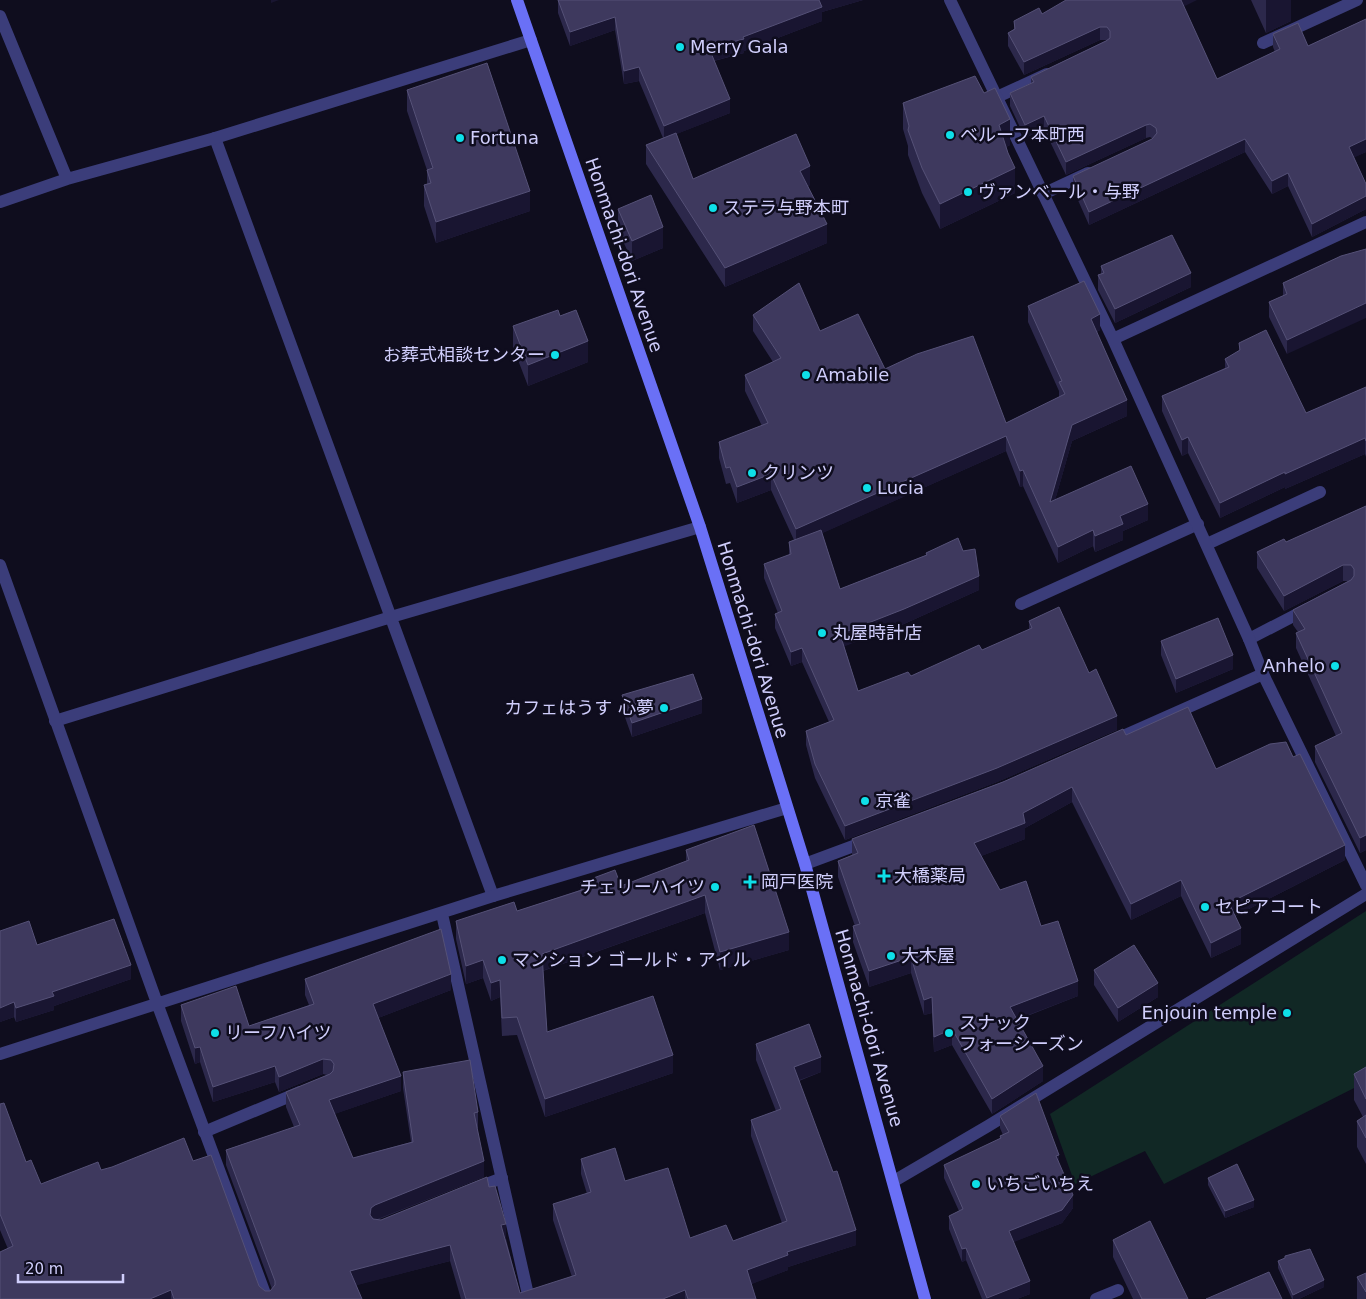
<svg xmlns="http://www.w3.org/2000/svg" width="1366" height="1299" font-family="'DejaVu Sans','Noto Sans JP',sans-serif">
	<rect width="100%" height="100%" fill="#0f0d1e"/>
	<!-- green -->
	<path fill="#112825" d="M1366 911V1082L1164 1184 1145 1151 1075 1184 1050 1114Z"/>
	<g fill="none" stroke-linecap="round" stroke-linejoin="round">
		<!-- lane -->
		<path stroke="#3b3d7a" stroke-width="12" d="M1263 43 1357 0
			M997 97 1047 74
			M215 138 493 896
			M1043 194 1088 173
			M1207 544 1320 492
			M1021 604 1198 524
			M1249 639 1307 609
			M55 721 391 617 700 527
			M1112 741 1263 674
			M805 864 867 841
			M204 1132 300 1092
			M473 1189 502 1178
			M1096 1299 1118 1290"/>
		<!-- street -->
		<path stroke="#3b3d7a" stroke-width="12" d="M950 0 1113 339 1249 639 1263 674 1366 885
			M0 16 67 179
			M0 202 67 179 215 138 531 40
			M1113 339 1366 222
			M0 565 157 1003 267 1299
			M442 914 529 1299
			M0 1054 493 896 787 808
			M894 1181 988 1126 1366 894"/>
		<!-- secondary -->
		<path stroke="#6a70f6" stroke-width="12" d="M517 0 700 527 805 864 925 1299"/>
	</g>
	<!-- wall -->
	<path fill="#2c284b" d="M558 0H863L822 12V21L744 51V53L714 61 730 113 676 134 693 179 810 185 808 186 827 243 725 287 646 164V145L663 138 639 81 624 84 615 30 570 46 558 13Z
		M1251 0H1291V21L1266 33Z
		M1183 6 1217 79 1275 52 1273 47V34L1308 46 1366 19V152L1354 157 1366 184V209L1312 237 1288 186 1272 194 1245 152 1089 225 1073 189V176L1153 139 1150 137 1146 138 1066 175 1044 129 1025 138 1010 106V93L1031 83V77L1107 40H1100L1024 75 1008 46V33L1014 29V21L1042 14Z
		M407 90 530 211 436 243 424 206V185L427 184V170L407 111Z
		M903 103 1010 145 1006 147 1015 193 940 229 922 193 908 155V146L903 129Z
		M618 209 663 248 632 261 618 230Z
		M1341 256 1287 354 1269 317V302L1283 296V283Z
		M1101 266 1191 287 1115 323 1098 290V275L1101 274Z
		M1028 306 1100 330 1097 332 1127 416 1072 441 1055 500 1148 520 1123 531V540L1095 552 1093 546 1058 563 1023 486 1020 487 1006 451 822 533 840 589 926 555V553L963 551 979 590 904 624 844 646 858 691 911 676 982 650 1029 630V621L1089 673 1117 730 997 782 845 840 815 778 806 745V731L829 722 802 662 791 666 775 628V614L778 613 764 578V564L789 555V542L794 540 771 490 737 503 730 483 726 484 719 458V442L762 426 745 391V375L773 362 753 331V315L820 331 885 369 1006 423 1059 397V391L1028 322Z
		M560 316 588 362 528 386 513 347V326Z
		M1239 343 1306 413 1366 387V457L1365 454 1285 489V487L1220 518 1188 453 1182 456 1162 411V396L1225 368V359L1239 351Z
		M1366 506V850L1360 853 1315 762V746L1336 736 1296 648V633L1298 632 1293 625V610L1348 581H1343L1284 611 1257 568V552L1286 542Z
		M1161 641 1233 669 1176 693 1161 655Z
		M622 695 702 713 632 737 622 709Z
		M1126 735 1216 769 1345 860 1235 916 1241 944 1211 958 1181 896 1131 920 1072 802 1025 828V839L981 856 1000 890 1041 926 1078 996 1017 1020 1043 1081 992 1114 952 1045 934 1052 932 1013 924 1015 911 973 869 987 853 942V926H855L838 877V861L852 855V839Z
		M686 850 789 950 720 970 705 913 543 971 547 1032 673 1073 545 1117 517 1035 502 1036 500 997 491 1001 483 978 466 984 456 939V921L517 911 580 890V883L621 886 686 862Z
		M37 945 131 979 54 1006V1010L16 1022 14 1017 0 1022Z
		M1094 970 1158 997 1118 1022 1094 985Z
		M305 979 451 990 378 1018 401 1091 334 1114 353 1158 411 1142 403 1088V1072L478 1112V1128H477L484 1177 377 1220H381L489 1187 506 1239 520 1293 572 1277 553 1220V1204L587 1194 581 1174V1159L625 1181 690 1238 733 1241 782 1223 751 1136V1120L776 1111 756 1060V1044L821 1072 799 1081 856 1245 788 1267V1270L751 1284 756 1299H461L450 1261 356 1285 362 1299H0L8 1249 0 1230V1104L26 1162 41 1184 101 1170 193 1161 259 1286 265 1291H270L272 1289 226 1165V1150L294 1127 286 1107V1092L327 1075 323 1074 279 1092 275 1082 213 1102 200 1062 195 1064 181 1021V1005L249 1026 309 1005 305 995Z
		M1366 1067V1164L1357 1147V1121L1363 1117 1354 1100V1074Z
		M1000 1116 1059 1164 1073 1208 1062 1223 1013 1242 1030 1294 1017 1299H982L966 1260 962 1262 949 1229V1216L959 1211 944 1178V1165L1000 1139V1136L1003 1135 1000 1128Z
		M1208 1178 1254 1207 1225 1218 1208 1185Z
		M1113 1240 1188 1299H1133L1113 1257Z
		M1285 1258 1324 1287 1299 1299H1292L1278 1268V1261Z
		M1366 1273V1299H1357V1277Z"/>
	<!-- shaded-wall -->
	<path fill="#191531" d="M271 0H279L271 3Z
		M819 0H863L822 12V21L744 51V53L709 62V48L743 37Z
		M1179 0H1197L1179 9Z
		M1266 0H1291V21L1266 33Z
		M615 17V30L570 46V32Z
		M1100 27V40L1024 75V62Z
		M639 67V81L624 84V71Z
		M730 99V113L664 139V126Z
		M1044 116V129L1025 138V125Z
		M1010 119V145L999 150V125Z
		M1146 125V138L1066 175V162Z
		M1245 139V152L1089 225V212Z
		M1366 139V152L1349 160V147Z
		M810 166V185L800 189V171Z
		M1015 168V193L940 229V204Z
		M1288 173V186L1272 194V181Z
		M530 191V211L436 243V222Z
		M1366 196V209L1312 237V224Z
		M827 224V243L725 287V268Z
		M663 227V248L632 261V241Z
		M1191 273V287L1115 323V309Z
		M1366 303V318L1287 354V340Z
		M1100 314V330L1091 335V319Z
		M588 341V362L528 386V365Z
		M1127 400V416L1072 441 1050 518V502L1072 425Z
		M1006 436V451L796 545V529Z
		M1188 437V453L1182 456V440Z
		M1365 438V454L1285 489V474Z
		M1023 470V486L1020 487V471Z
		M1285 472V487L1220 518V503Z
		M771 474V490L737 503V487Z
		M1148 504V520L1123 531V540L1095 552V536L1120 516Z
		M1093 530V546L1058 563V547Z
		M1343 565V581L1284 611V596Z
		M979 576V590L904 624 840 648V634Z
		M802 648V662L791 666V652Z
		M1233 655V669L1176 693V679Z
		M702 699V713L632 737V723Z
		M1117 716V730L997 782 845 840V826Z
		M1072 787V802L1025 828V839L974 859V843L1023 813Z
		M1366 835V850L1360 853V838Z
		M1345 845V860L1229 919V903Z
		M1181 880V896L1131 920V904Z
		M705 895V913L542 971V954Z
		M1241 928V944L1211 958V943Z
		M789 932V950L720 970V952Z
		M911 957V973L869 987V971Z
		M483 960V978L466 984V966Z
		M131 965V979L54 1006V1010L16 1022V1008L52 992Z
		M451 974V990L373 1020V1004Z
		M500 980V997L491 1001V983Z
		M1078 981V996L1010 1022V1007Z
		M1158 983V997L1118 1022V1008Z
		M932 997V1013L924 1015V1000Z
		M14 1002V1017L0 1022V1008Z
		M952 1029V1045L934 1052V1037Z
		M200 1047V1062L195 1064V1048Z
		M673 1055V1073L545 1117V1099Z
		M821 1057V1072L794 1082V1067Z
		M323 1059V1074L279 1092V1077Z
		M275 1066V1082L213 1102V1087Z
		M1043 1066V1081L992 1114V1099Z
		M401 1076V1091L329 1116V1100Z
		M1059 1155V1167L1056 1156Z
		M484 1161V1177L375 1220 370 1215 371 1208 375 1205Z
		M1073 1195V1208L1062 1223 1009 1244V1231Z
		M1254 1200V1207L1225 1218V1211Z
		M506 1224V1239L501 1241V1225Z
		M856 1230V1245L788 1267V1270L747 1286V1270L787 1252Z
		M450 1245V1261L350 1287V1271Z
		M966 1248V1260L962 1262V1249Z
		M1324 1280V1287L1299 1299H1293V1295Z
		M1030 1281V1294L1017 1299H987V1298Z
		M171 1290V1299H150Z
		M685 1290V1299H663Z"/>
	<!-- building -->
	<path fill="#3e395e" stroke="#555177" d="M558 0H819L822 7 743 37 744 39 709 48 730 99 664 126 639 67 624 71 615 17 570 32Z
		M1066 0H1181L1217 79 1280 49 1273 34 1298 23 1308 46 1366 19V139L1349 147 1366 184V196L1312 224 1288 173 1272 181 1245 139 1089 212 1073 176 1152 139 1157 133 1156 128 1150 124 1146 125 1066 162 1044 116 1025 125 1010 93 1034 82 1031 77 1106 41 1110 38V31L1107 27H1100L1024 62 1008 33 1015 29 1014 21 1039 8 1042 14Z
		M487 63 530 191 436 222 424 185 431 183 427 170 433 168 407 90Z
		M975 76 984 93 995 88 1010 119 999 125 1008 153 1015 168 940 204 922 168 908 130 909 126 903 103Z
		M676 133 693 179 796 134 810 166 800 171 827 224 725 268 646 145Z
		M651 195 663 227 632 241 618 209Z
		M1172 235 1191 273 1115 309 1098 275 1104 273 1101 266Z
		M1366 249V303L1287 340 1269 302 1287 294 1283 283 1341 256Z
		M1084 281 1100 314 1091 319 1127 400 1072 425 1050 502 1131 466 1148 504 1120 516 1123 524 1095 536 1093 530 1058 547 1023 470 1020 471 1006 436 796 529 771 474 737 487 730 467 726 468 719 442 768 423 745 375 781 358 753 315 799 283 820 331 858 314 885 369 917 354 973 336 1006 423 1065 394 1059 382 1062 381 1028 306Z
		M558 310 560 316 576 310 588 341 528 365 513 326Z
		M1266 330 1306 413 1366 387V441L1365 438 1285 474V472L1220 503 1188 437 1182 440 1162 396 1229 367 1225 359 1240 350 1239 343Z
		M1366 506V835L1360 838 1315 746 1342 733 1296 633 1305 629 1293 610 1351 580 1354 576V569L1351 565H1343L1284 596 1257 552 1284 539 1286 542Z
		M821 530 840 589 927 555 926 553 958 538 963 551 975 549 979 576 904 609 840 634 858 691 908 672 911 676 979 645 982 650 1032 628 1029 621 1059 607 1089 673 1096 669 1117 716 997 768 845 826 815 764 806 731 834 720 802 648 791 652 775 614 782 611 764 564 791 554 789 542Z
		M1218 618 1233 655 1176 679 1161 641Z
		M693 674 702 699 632 723 622 695Z
		M1188 707 1216 769 1270 744 1286 742 1293 757 1300 754 1345 845 1229 903 1241 928 1211 943 1181 880 1131 904 1072 787 1023 813 1025 823 974 843 1000 890 1026 881 1041 926 1058 921 1078 981 1010 1007 1043 1066 992 1099 952 1029 934 1037 932 997 924 1000 911 957 869 971 853 926 860 924 838 861 858 853 852 839 1003 782 1123 729 1126 735Z
		M754 825 789 932 720 952 705 895 542 954 547 1032 653 996 673 1055 545 1099 517 1017 502 1018 500 980 491 983 483 960 466 966 456 921 514 902 517 911 582 890 580 883 615 870 621 886 689 860 686 850Z
		M114 919 131 965 52 992 54 996 16 1008 14 1002 0 1008V931L29 921 37 945Z
		M441 929 451 974 373 1004 401 1076 329 1100 353 1158 413 1142 403 1072 470 1060 478 1112 474 1113 484 1161 375 1205 371 1208 370 1215 373 1219 381 1220 487 1177 489 1187 495 1186 506 1224 501 1225 520 1293 576 1275 553 1204 591 1192 581 1159 615 1148 625 1181 668 1168 690 1238 726 1225 733 1241 787 1221 751 1120 781 1109 756 1044 809 1024 821 1057 794 1067 833 1172 837 1171 856 1230 787 1252 788 1255 747 1270 756 1299H688L685 1290 663 1299H466L450 1245 350 1271 362 1299H174L171 1290 150 1299H0V1252L13 1246 0 1214V1104L4 1103 26 1162 31 1160 41 1184 98 1162 101 1170 112 1167 184 1138 193 1161 211 1155 259 1286 265 1291H270L275 1285V1281L226 1150 300 1125 286 1092 330 1074 333 1071 334 1064 331 1060 323 1059 279 1077 275 1066 213 1087 200 1047 195 1048 181 1005 236 986 249 1026 314 1004 305 979Z
		M1134 945 1158 983 1118 1008 1094 970Z
		M1366 1067V1099L1354 1074Z
		M1036 1093 1059 1155 1056 1156 1073 1195 1062 1210 1009 1231 1030 1281 987 1298 966 1248 962 1249 949 1216 963 1209 944 1165 1001 1138 1000 1136 1009 1132 1000 1116Z
		M1366 1115V1138L1357 1121Z
		M1237 1164 1254 1200 1225 1211 1208 1178Z
		M1150 1221 1188 1299H1142L1113 1240Z
		M1310 1249 1324 1280 1293 1295 1278 1261 1285 1258V1256Z
		M1269 1272 1282 1299H1206Z
		M1366 1273V1292L1357 1277Z"/>
	<!-- markers -->
	<g fill="#0edfe8" stroke="#0f0d1e" stroke-width="2">
		<circle cx="680" cy="47" r="5"/>
		<circle cx="950" cy="135" r="5"/>
		<circle cx="460" cy="138" r="5"/>
		<circle cx="968" cy="192" r="5"/>
		<circle cx="713" cy="208" r="5"/>
		<circle cx="555" cy="355" r="5"/>
		<circle cx="806" cy="375" r="5"/>
		<circle cx="752" cy="473" r="5"/>
		<circle cx="867" cy="488" r="5"/>
		<circle cx="822" cy="633" r="5"/>
		<circle cx="1335" cy="666" r="5"/>
		<circle cx="664" cy="708" r="5"/>
		<circle cx="865" cy="801" r="5"/>
		<path d="M881.5 868.5h5v5h5v5h-5v5h-5v-5h-5v-5h5z"/>
		<path d="M747.5 874.5h5v5h5v5h-5v5h-5v-5h-5v-5h5z"/>
		<circle cx="715" cy="887" r="5"/>
		<circle cx="1205" cy="907" r="5"/>
		<circle cx="891" cy="956" r="5"/>
		<circle cx="502" cy="960" r="5"/>
		<circle cx="1287" cy="1013" r="5"/>
		<circle cx="215" cy="1033" r="5"/>
		<circle cx="949" cy="1033" r="5"/>
		<circle cx="976" cy="1184" r="5"/>
	</g>
	<g text-anchor="middle" stroke-width="5" stroke-linejoin="round" paint-order="stroke">
		<!-- poi labels -->
		<g font-size="18" fill="#d0cefc" stroke="#0f0d1e" text-anchor="start">
			<text x="690" y="53">Merry Gala</text>
			<text x="960" y="141">ベルーフ本町西</text>
			<text x="470" y="144">Fortuna</text>
			<text x="978" y="198">ヴァンベール・与野</text>
			<text x="723" y="214">ステラ与野本町</text>
			<text x="545" y="361" text-anchor="end">お葬式相談センター</text>
			<text x="816" y="381">Amabile</text>
			<text x="762" y="479">クリンツ</text>
			<text x="877" y="494">Lucia</text>
			<text x="832" y="639">丸屋時計店</text>
			<text x="1325" y="672" text-anchor="end">Anhelo</text>
			<text x="654" y="714" text-anchor="end">カフェはうす 心夢</text>
			<text x="875" y="807">京雀</text>
			<text x="894" y="882">大橋薬局</text>
			<text x="761" y="888">岡戸医院</text>
			<text x="705" y="893" text-anchor="end">チェリーハイツ</text>
			<text x="1215" y="913">セピアコート</text>
			<text x="901" y="962">大木屋</text>
			<text x="512" y="966">マンション ゴールド・アイル</text>
			<text x="1277" y="1019" text-anchor="end">Enjouin temple</text>
			<text x="959" y="1029">スナック<tspan x="959" dy="21">フォーシーズン</tspan></text>
			<text x="225" y="1039">リーフハイツ</text>
			<text x="986" y="1190">いちごいちえ</text>
		</g>
		<!-- street labels -->
		<g font-size="18" fill="#d0cefc" stroke="#0f0d1e">
			<text transform="translate(624 255) rotate(71)" y="6">Honmachi-dori Avenue</text>
			<text transform="translate(753 640) rotate(73)" y="6">Honmachi-dori Avenue</text>
			<text transform="translate(869 1028) rotate(74)" y="6">Honmachi-dori Avenue</text>
		</g>
	</g>
	<!-- scale -->
	<path d="M18 1274v8h105v-8" fill="none" stroke="#d0cefc" stroke-width="2.5"/>
	<text x="25" y="1274" font-size="15" fill="#d0cefc" stroke="#0f0d1e" stroke-width="4" paint-order="stroke">20 m</text>
</svg>
